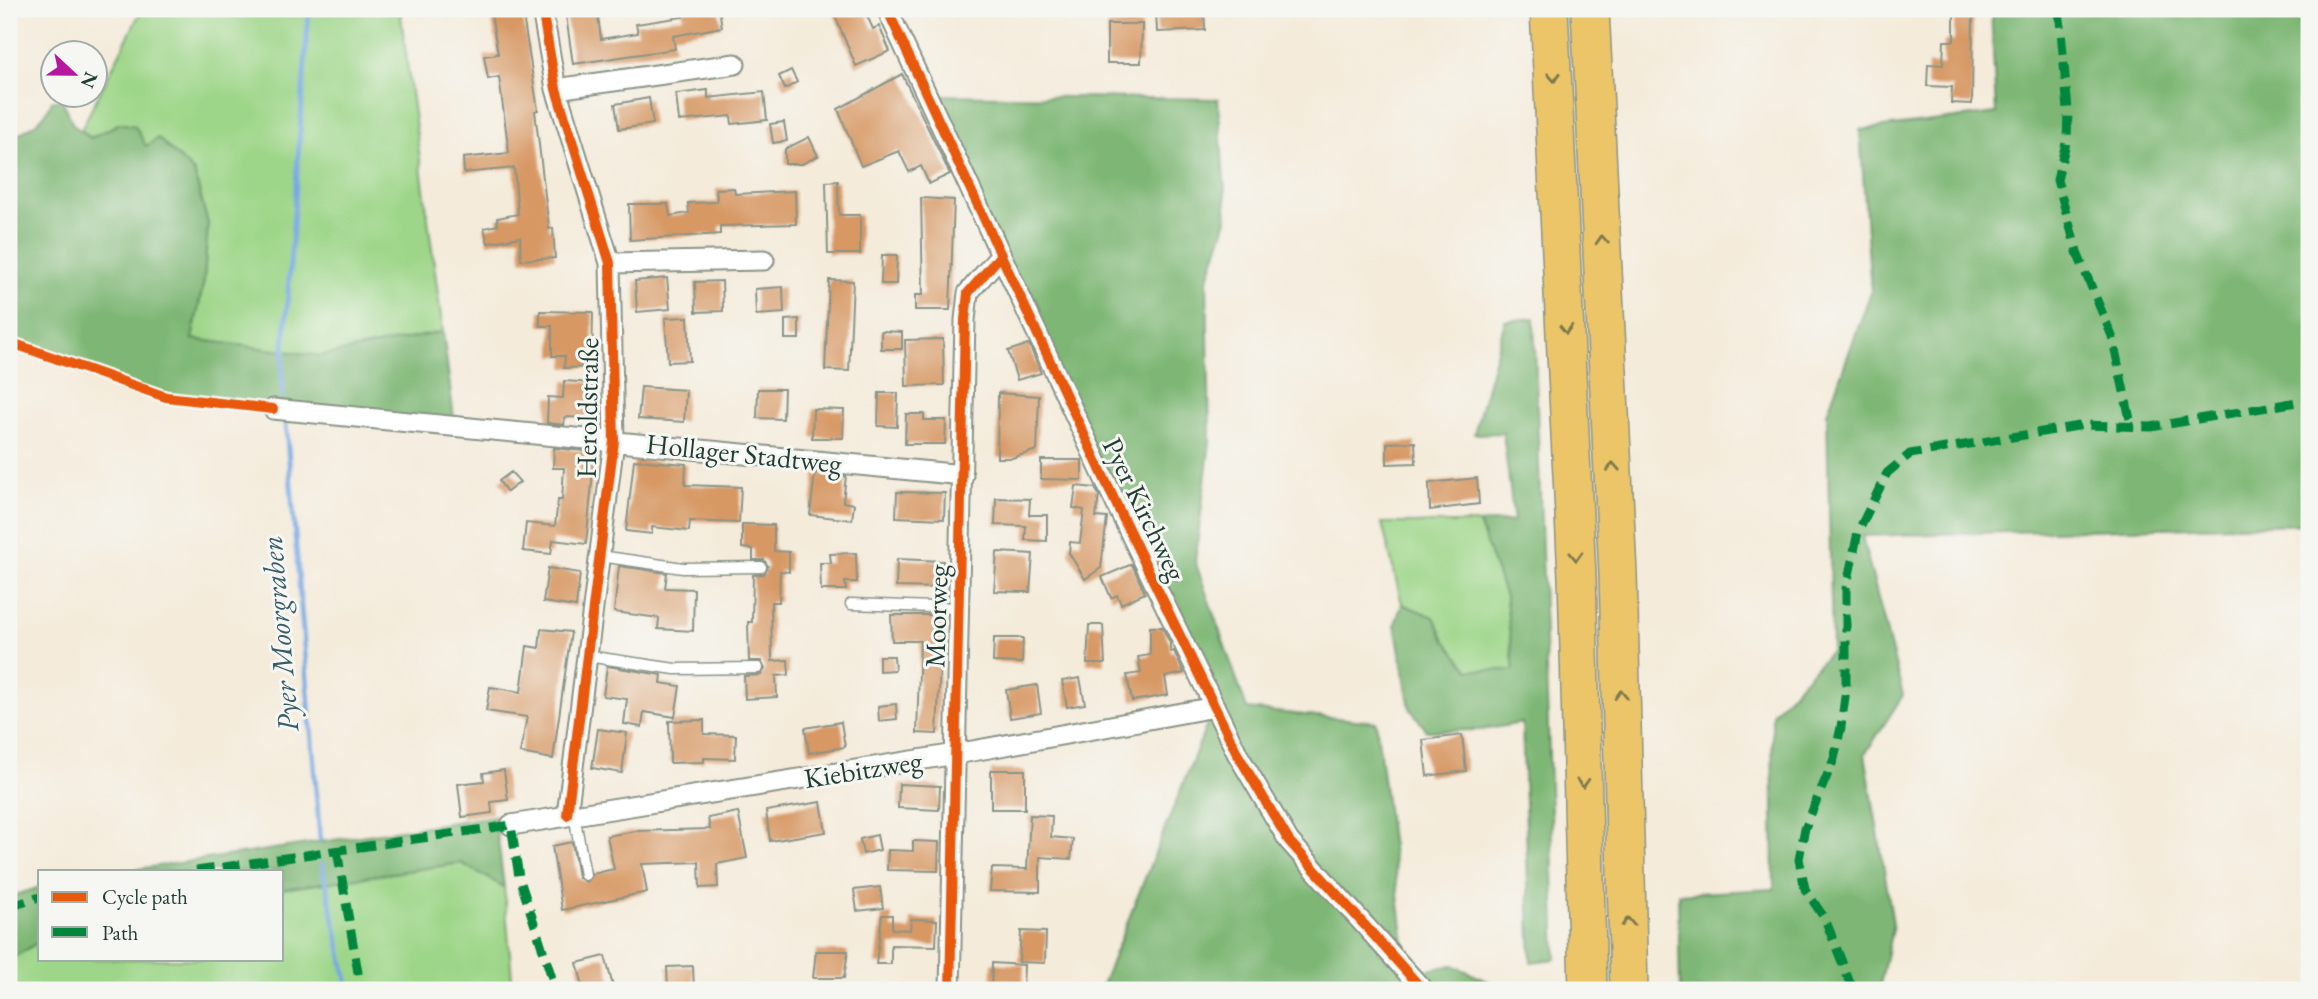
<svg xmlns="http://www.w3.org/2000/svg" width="2318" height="999" font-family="'EB Garamond',serif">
	<rect width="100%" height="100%" fill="#f6f6f2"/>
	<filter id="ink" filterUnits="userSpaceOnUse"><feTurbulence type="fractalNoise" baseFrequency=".0143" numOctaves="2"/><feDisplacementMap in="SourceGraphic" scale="14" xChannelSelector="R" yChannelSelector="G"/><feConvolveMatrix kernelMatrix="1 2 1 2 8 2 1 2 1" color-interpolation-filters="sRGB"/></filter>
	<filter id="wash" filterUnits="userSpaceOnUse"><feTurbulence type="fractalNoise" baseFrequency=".00686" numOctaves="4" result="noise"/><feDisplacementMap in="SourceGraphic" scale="28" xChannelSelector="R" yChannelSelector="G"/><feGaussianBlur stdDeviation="1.57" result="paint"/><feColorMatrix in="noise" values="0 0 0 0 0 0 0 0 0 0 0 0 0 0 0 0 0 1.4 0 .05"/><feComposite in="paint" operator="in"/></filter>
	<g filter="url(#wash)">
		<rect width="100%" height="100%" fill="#f4ebda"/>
		<!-- green -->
		<path fill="#9dd688" stroke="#5e8a5e" stroke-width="2" d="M142 9H400L443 332 321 356 192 339 204 280 208 224 194 172 146 146 120 123 91 138 81 130Z
			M1382 523H1479L1506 599 1514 670 1469 671 1445 640 1434 617 1402 604Z
			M461 863 504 887 513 990H9V960L40 941V959H282V889Z"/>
		<!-- forest -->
		<path fill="#7eb774" stroke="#4e7a54" stroke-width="2" d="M1991 9H2309V524L1862 536 1903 695 1865 754 1893 924 1879 990H1680L1678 894 1774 889 1772 714 1832 650 1827 413 1871 292 1860 130 1996 113Z
			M925 95 1218 99 1227 220 1207 281 1210 442 1195 561 1247 709 1376 722 1408 974 1453 965 1506 990H1100L1214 707Z
			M52 100 63 101 73 125 91 138 120 123 135 126 146 146 158 138 194 172 208 224 204 280 192 339 321 356 443 332 455 426 166 397 9 342V135L15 136C32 127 46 119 52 100Z
			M1534 318 1556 959 1531 962 1522 723 1481 730 1427 731 1410 708 1395 624 1402 604 1434 617 1445 640 1469 670H1514L1506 599 1479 523 1514 521 1503 433 1474 434 1505 321Z
			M495 816 504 887 461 863 282 889V871H125Z
			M40 887V941L9 960V897Z"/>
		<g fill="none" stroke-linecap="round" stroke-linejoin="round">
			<!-- stream -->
			<path stroke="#76a8e2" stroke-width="5" d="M283 396 282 374 309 9
				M286 424 320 839
				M322 864 349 990"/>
		</g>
		<g id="blocks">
			<!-- building -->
			<path fill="#d79863" d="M490 9H522L538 110 535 111 549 229 553 228 555 258 521 260 520 237 488 243 484 228 498 225 497 218 518 214 514 168 464 173 463 158 509 153 499 77 488 79 484 56 498 54Z
				M565 9H597L601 39 638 33 636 24 683 17 682 9H719L722 27 673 36 675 49 573 64Z
				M832 9H864L873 29 879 26 890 51 856 66Z
				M1204 9 1205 30 1157 32 1156 11Z
				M1954 10H1973L1972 104 1951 103 1952 87 1927 86 1928 64 1943 65 1944 41H1954Z
				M1107 24H1142L1141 63H1107Z
				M791 70 797 82 785 89 779 76Z
				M902 74 950 174 929 184 921 166 909 172 899 151 861 166 838 109Z
				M708 90V98L764 92 767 120 732 124 731 116 679 121 676 94Z
				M649 98 653 124 619 129 615 104Z
				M784 122 787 141 773 143 770 124Z
				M809 137 818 156 802 164H785V149Z
				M838 181 839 215H860V254H828L826 182Z
				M734 188 735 194 795 191 796 224 720 226V234L630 240 629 204H668L670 216 689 213 688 203 717 202 716 189Z
				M921 198 954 200 950 310H915V295H923Z
				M882 255H897L896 284H881Z
				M667 278 670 309 637 312 635 281Z
				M829 280 853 281 849 371 825 370Z
				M722 281 723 311 696 312 695 282Z
				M783 287 784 313 756 315 755 289Z
				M540 311 593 312 592 367 564 368 565 356H552V326H540Z
				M688 317 690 361 668 362 665 318Z
				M799 319V339H785V320Z
				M881 331 902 332V349H881Z
				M943 339 944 385 906 386 905 340Z
				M1029 344 1041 373 1017 380 1008 351Z
				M564 381 592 383 591 418 565 417 564 425 547 423 548 397 563 398Z
				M641 387 686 390 684 422 638 419Z
				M758 389H784L783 419 757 418Z
				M879 393H898L897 427 878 426Z
				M998 393 1039 396 1037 450 1012 458H997Z
				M813 409 844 410 843 438H812Z
				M906 414H924V420H946L945 444H905Z
				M1415 442 1416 463 1387 464V443Z
				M554 448 595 452 586 544 553 540 551 554 523 551 526 523 555 526 558 500H562L564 468H553Z
				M634 460 686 464 685 485 741 487 739 523 690 521 689 531 652 527V534L626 531Z
				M1041 460H1082V480L1041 479Z
				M511 472 520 482 507 492 499 481Z
				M815 473 846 476 843 502 854 504 852 520 810 515Z
				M1477 478 1479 504 1430 510 1429 483Z
				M1076 486 1095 488 1099 495 1096 517 1107 518 1101 568 1085 579 1069 553 1070 542 1080 543 1084 510 1073 508Z
				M897 492 945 493 944 519 896 517Z
				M996 498 1030 499 1029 515H1047V541L1025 540 1026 526 995 525Z
				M742 524 774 525V551L789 552V572L780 571 779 602H771L772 661 788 660 789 675 776 676 777 697 745 699 744 676 761 675 765 669 761 661H749L748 622H752L753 575 764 574 768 566 764 560H753V549L742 548Z
				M997 552 1033 554 1030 592 994 591Z
				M856 553 857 582H845L846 590H821L820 563H831L830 554Z
				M897 559 943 561 942 588 896 587Z
				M1132 564 1145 593 1121 604 1117 595 1111 598 1102 577Z
				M619 566 667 573 665 588 694 589 693 631 658 629 659 618 614 612Z
				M548 568 580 573 576 607 543 602Z
				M891 615H942L937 734 917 733 920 641H892Z
				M1089 625H1103L1105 664H1087Z
				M1150 627H1162L1170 643V652L1174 651 1184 673 1165 677 1168 695 1132 701 1127 675 1141 673 1138 657 1150 655Z
				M541 629 571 632 553 759 520 753 527 717 486 711 490 687 521 692 527 646 539 648Z
				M994 638H1023L1022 663 993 662Z
				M879 656H894L895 670 879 671Z
				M607 666 662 675 661 683 680 686 675 717 644 712 642 727 624 724 627 699 603 696Z
				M1080 678 1085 704 1067 707 1062 681Z
				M1037 685 1041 713 1010 718 1006 690Z
				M896 704 897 719 879 721 878 706Z
				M704 720V734L736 735 735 759 704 758V762L670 763 669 721Z
				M841 722 845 747 809 753 805 728Z
				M598 729 627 733 622 773 592 768Z
				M1462 735 1466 771 1427 776 1423 740Z
				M504 770 508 800 491 802 492 813 462 817 458 784 484 781 483 773Z
				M991 770H1025V809H991Z
				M899 784 940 786 939 810 898 808Z
				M821 802 826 832 770 841 766 811Z
				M738 812 747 858 717 864 718 887 700 888 699 862 642 864 647 892 562 910 552 846 572 842 578 877 586 882 592 874 614 869 607 836 635 831 710 829 708 818Z
				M1030 815 1052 816 1051 837 1073 839 1071 859 1040 857V892L990 891 992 868 1027 869Z
				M877 835 880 850 863 854 860 839Z
				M913 841 939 842 938 871 887 870 888 850 913 851Z
				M880 887 883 908 857 911 854 890Z
				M882 915H892V929L910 930 911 919 937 920 936 946 891 945V964H876Z
				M1021 931 1046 932 1045 963 1019 962Z
				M816 951H848L844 978H813Z
				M605 956 614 990H584L577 963Z
				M992 963 1024 965 1023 990H991Z
				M693 966 694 990H668L667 967Z"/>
		</g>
	</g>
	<g filter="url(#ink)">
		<use href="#blocks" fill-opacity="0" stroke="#8a9487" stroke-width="2"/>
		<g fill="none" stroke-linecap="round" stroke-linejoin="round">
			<defs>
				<path id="service" d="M600 556 683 568 761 567
					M851 604 959 608
					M587 656 675 669 758 668
					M574 814 585 875"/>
				<path id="minor" d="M542 9 556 89 610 263 614 441 567 815
					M887 9 1119 510 1238 755 1289 841 1423 990
					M556 89 735 64
					M610 263 764 260
					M273 409 963 475
					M511 825 956 754 1215 707
					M950 990 965 320 968 293 1000 256"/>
				<path id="motorway" d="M1549 9 1577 576 1588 990
					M1590 9 1618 574 1629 990"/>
			</defs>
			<!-- service casing -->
			<use href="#service" stroke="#8a9487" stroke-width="13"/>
			<!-- minor casing -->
			<use href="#minor" stroke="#8a9487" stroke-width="23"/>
			<!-- motorway casing -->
			<use href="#motorway" stroke="#8a9487" stroke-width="40"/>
			<!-- service -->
			<use href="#service" stroke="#fff" stroke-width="10"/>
			<!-- minor -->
			<use href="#minor" stroke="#fff" stroke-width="19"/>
			<!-- motorway -->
			<use href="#motorway" stroke="#edc569" stroke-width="37"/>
			<!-- quiet -->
			<path stroke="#00873e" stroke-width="9" stroke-dasharray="18 9" stroke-linecap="butt" d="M2059 9 2068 110 2067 139 2057 180 2078 255 2112 336 2131 424
				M337 850 361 990
				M196 871 511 825 519 877 556 990
				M9 907 40 897
				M1853 990 1825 919 1805 889 1799 859 1805 828 1834 759 1841 727 1846 689V589L1858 532 1887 473 1910 454 2084 425 2151 427 2309 400"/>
			<defs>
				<path id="cycleway" d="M542 9 556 89 610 263 614 441 567 815
					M887 9 1119 510 1238 755 1289 841 1423 990
					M9 342 166 397 273 409
					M950 990 965 320 968 293 1000 256"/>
			</defs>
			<!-- cycleway casing -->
			<use href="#cycleway" stroke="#f6f6f2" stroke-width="15"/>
			<!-- cycleway -->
			<use href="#cycleway" stroke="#e8590c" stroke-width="10"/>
		</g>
		<!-- one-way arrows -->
		<defs><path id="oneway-chevron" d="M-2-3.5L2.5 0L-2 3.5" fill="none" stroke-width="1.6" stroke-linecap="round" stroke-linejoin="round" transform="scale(1.75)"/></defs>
		<g stroke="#7c7a4c">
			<use href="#oneway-chevron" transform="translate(1554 77) rotate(87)"/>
			<use href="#oneway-chevron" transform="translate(1602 240) rotate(-93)"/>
			<use href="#oneway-chevron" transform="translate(1566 329) rotate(88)"/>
			<use href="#oneway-chevron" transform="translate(1613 467) rotate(-93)"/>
			<use href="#oneway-chevron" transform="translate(1576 556) rotate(88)"/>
			<use href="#oneway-chevron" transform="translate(1621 695) rotate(-92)"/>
			<use href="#oneway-chevron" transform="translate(1583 783) rotate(88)"/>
			<use href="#oneway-chevron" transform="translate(1628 922) rotate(-92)"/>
		</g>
	</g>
	<g text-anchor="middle" stroke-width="6" stroke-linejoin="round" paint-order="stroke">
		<!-- street labels -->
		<g font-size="28" fill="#1f3d34" stroke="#f6f6f2">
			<text transform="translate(587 408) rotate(-89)" y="10">Heroldstraße</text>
			<text transform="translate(744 453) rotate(6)" y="10">Hollager Stadtweg</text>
			<text transform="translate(1145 509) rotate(64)" y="10">Pyer Kirchweg</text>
			<text transform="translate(936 616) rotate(-88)" y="10">Moorweg</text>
			<text transform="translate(863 769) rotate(-9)" y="10">Kiebitzweg</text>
		</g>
		<!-- water labels -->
		<g font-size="30" font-style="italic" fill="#395d68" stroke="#f6f6f2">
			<text transform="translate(280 634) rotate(-95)" y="10">Pyer Moorgraben</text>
		</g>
	</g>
	<!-- margin -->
	<rect width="2318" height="999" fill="none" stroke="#f6f6f2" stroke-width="35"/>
	<!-- legend -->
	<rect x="38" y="870" width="245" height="91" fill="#f6f6f2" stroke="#a0aca6" stroke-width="2"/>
	<rect x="52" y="892" width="35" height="10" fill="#e8590c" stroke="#a0aca6" stroke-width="2"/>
	<text x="102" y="904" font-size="21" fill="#1f3d34">Cycle path</text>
	<rect x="52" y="927" width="35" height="10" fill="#00873e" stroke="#a0aca6" stroke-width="2"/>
	<text x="102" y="940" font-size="21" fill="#1f3d34">Path</text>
	<!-- north arrow -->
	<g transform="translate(74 74) rotate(112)"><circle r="33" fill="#f6f6f2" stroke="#a0aca6" stroke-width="2"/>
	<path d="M0-5L12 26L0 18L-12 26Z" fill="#b5179e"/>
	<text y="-10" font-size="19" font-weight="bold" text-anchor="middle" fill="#1f3d34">N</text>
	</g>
</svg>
